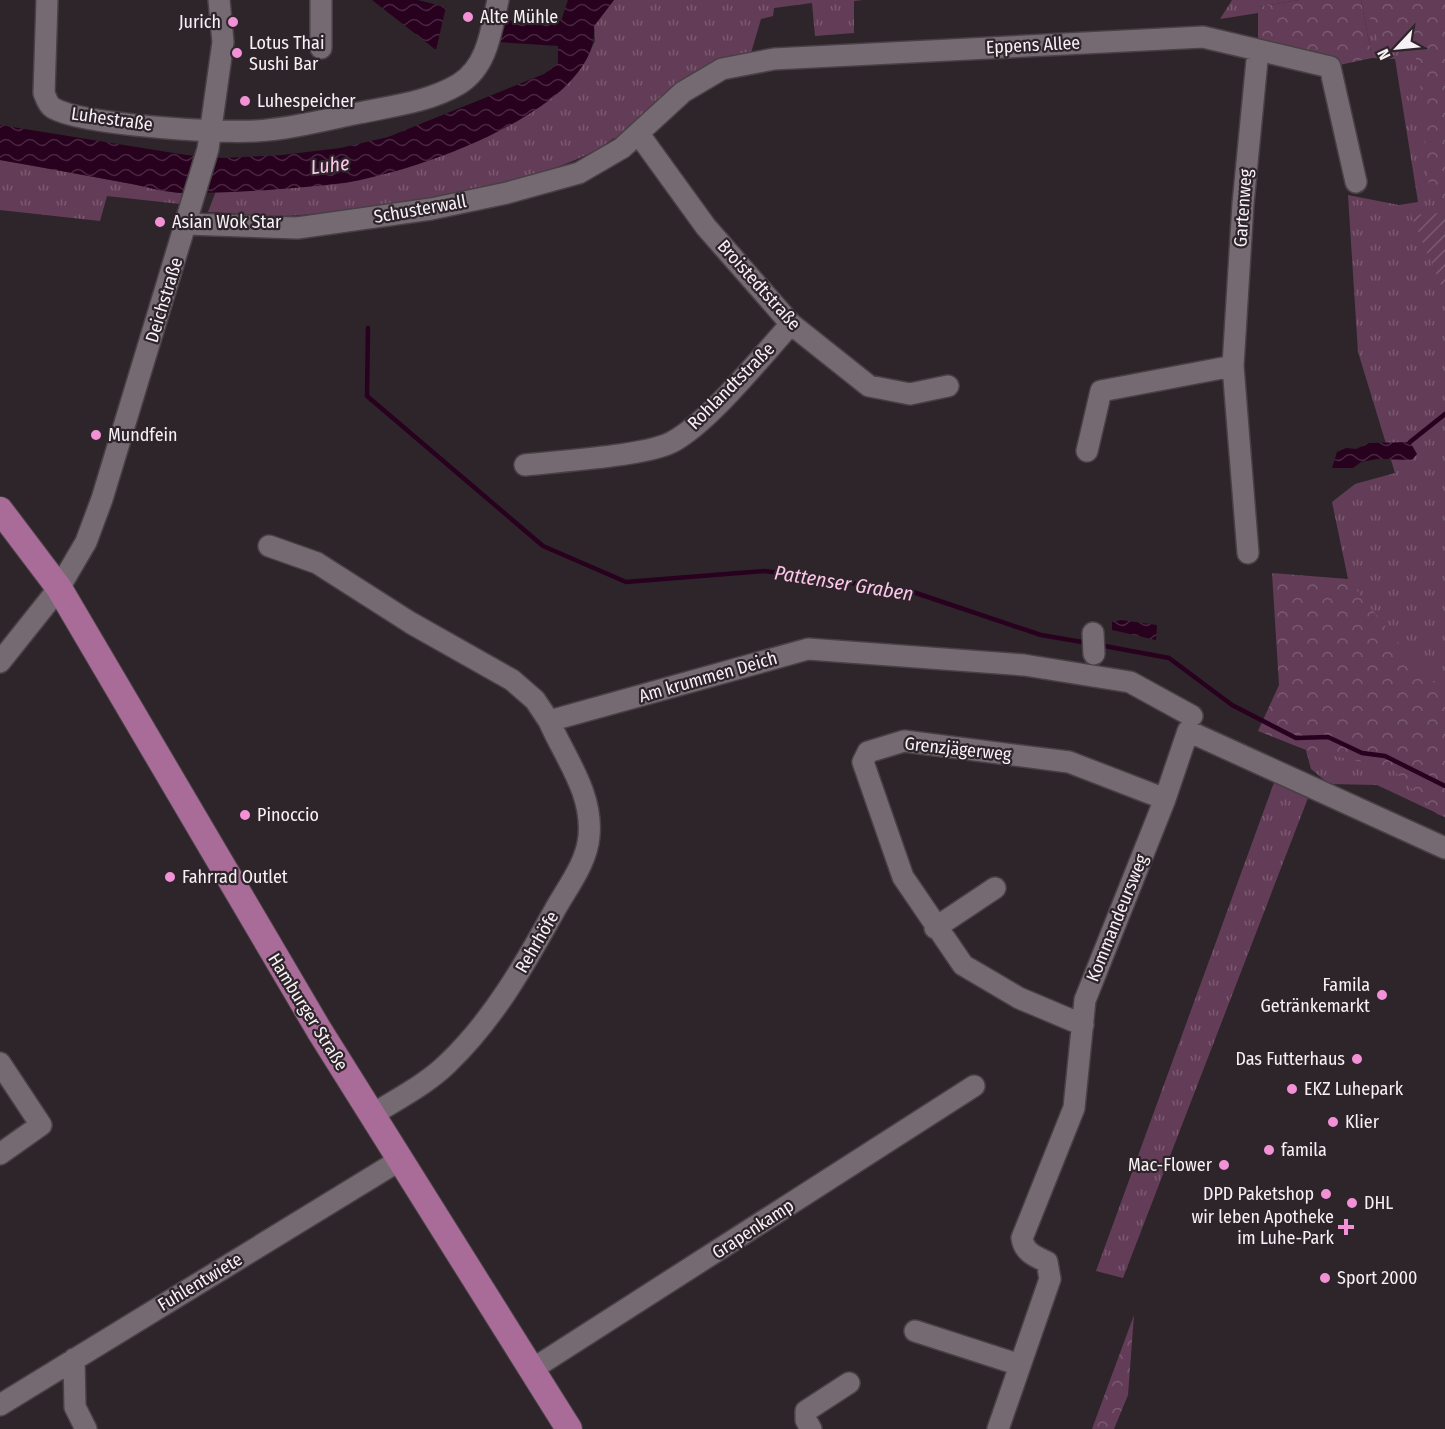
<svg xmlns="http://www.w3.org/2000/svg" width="1445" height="1429" font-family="'Fira Sans Condensed',sans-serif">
	<defs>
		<pattern id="grass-tufts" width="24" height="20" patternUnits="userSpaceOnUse" patternTransform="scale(1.5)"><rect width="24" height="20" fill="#633d58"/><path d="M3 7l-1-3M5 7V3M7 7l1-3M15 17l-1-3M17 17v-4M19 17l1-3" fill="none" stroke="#7a5a71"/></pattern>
		<pattern id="forest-crowns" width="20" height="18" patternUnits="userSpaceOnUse" patternTransform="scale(1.5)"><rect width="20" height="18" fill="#633d58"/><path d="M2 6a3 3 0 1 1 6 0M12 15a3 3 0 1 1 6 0" fill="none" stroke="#7a5a71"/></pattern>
		<pattern id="garden-furrows" width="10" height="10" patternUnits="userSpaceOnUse" patternTransform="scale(1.5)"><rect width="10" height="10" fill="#633d58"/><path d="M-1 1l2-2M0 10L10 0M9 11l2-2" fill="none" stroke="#7a5a71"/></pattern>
		<pattern id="water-waves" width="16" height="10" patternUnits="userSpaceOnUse" patternTransform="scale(1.5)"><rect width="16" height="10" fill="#28011f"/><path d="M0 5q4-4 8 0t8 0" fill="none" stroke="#482640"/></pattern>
	</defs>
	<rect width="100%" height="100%" fill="#2e252b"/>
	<!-- grass -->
	<path fill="url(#grass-tufts)" d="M614 0H863L854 1V33L815 36 812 3 774 8 773 16 761 19 748 63 722 69 622 148 614 138C553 186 379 208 300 215 270 218 238 213 208 212L216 191 345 183 406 168 455 151 586 60 595 41 594 26Z
		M1232 0H1299L1258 7V13L1220 19Z
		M1361 0H1445V817L1377 785 1329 784 1311 769 1301 732 1348 579 1332 502 1355 484 1395 473 1358 352 1348 195 1399 205 1418 202 1395 59 1372 58Z
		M0 160 182 193 180 204 107 196 100 221 0 210Z
		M1275 780 1308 798 1123 1278 1096 1271Z"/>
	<!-- forest -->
	<path fill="url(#forest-crowns)" d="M1299 0H1361L1372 58 1330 67 1258 50V7Z
		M1364 0H1445V200L1430 198 1419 72 1413 46 1381 50Z
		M1272 573 1348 579 1418 668 1445 693V817L1437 814 1391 768 1306 750 1258 731 1279 685Z
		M1134 1315 1128 1395 1114 1429H1092Z"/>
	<!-- garden -->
	<path fill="url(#garden-furrows)" d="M1445 213V294L1411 215Z"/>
	<!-- water -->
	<path fill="url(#water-waves)" d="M372 0H418L446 7 436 50Z
		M568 0H614L594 26C601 110 409 174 343 183 294 189 234 193 184 193 165 193 144 186 126 183 84 175 42 167 0 160V125L186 155 223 158 282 155 340 148 388 137 544 74 558 63V46L498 42 501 19 561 21Z
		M1410 442 1417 454 1412 460 1377 459 1361 462 1353 468H1332L1337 452 1346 448 1356 449 1369 443Z
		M1121 620 1157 625 1156 640 1112 630V622Z"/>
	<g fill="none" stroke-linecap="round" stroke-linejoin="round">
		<!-- stream -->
		<path stroke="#28011f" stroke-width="4.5" d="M368 328 367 396 543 546 626 582 765 571 910 591 1041 635 1088 643
			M1410 442 1445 414
			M1099 645 1169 658 1232 705 1296 738 1328 737 1362 753 1385 756 1445 786"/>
		<defs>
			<path id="minor" d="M47 0 44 93C46 98 48 105 53 108 82 125 218 133 256 131 290 129 325 120 359 113 392 106 429 102 459 84 488 66 491 30 498 0
				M321 48V0
				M638 133 706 227 791 324 869 386 910 394 948 386
				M187 224 297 228 431 209 507 193 579 173 622 148 683 92 722 69 774 59 1203 37 1330 67 1356 182
				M1087 451 1101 391 1233 366
				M525 465C558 461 649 456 674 441 711 420 761 357 791 324
				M269 546 317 563 411 623 512 680 535 700 549 721 808 649 1024 665 1130 682 1192 716
				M1248 553 1233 366 1243 204 1258 50
				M1093 633 1094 654
				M0 662 59 588 86 542 102 499 208 149 223 42 219 0
				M935 928 995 888
				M1083 1025 1019 998 963 965 903 877 863 762 868 752 904 741 1069 762 1165 799
				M0 1063 41 1125 0 1154
				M372 1115C397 1099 427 1084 448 1063 495 1018 526 962 557 906 570 884 587 861 589 836 593 793 565 758 549 721
				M915 1331 1020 1365
				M74 1359 75 1407 86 1429
				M531 1370 974 1086
				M0 1405 400 1160
				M811 1429 806 1420V1411L849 1383
				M998 1429 1050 1279 1047 1262C1034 1256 1024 1252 1022 1238L1074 1108 1085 1000 1165 799 1188 731 1445 848"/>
			<path id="major" d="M0 510 59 588 319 1030 569 1429"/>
		</defs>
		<!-- minor casing -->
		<use href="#minor" stroke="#484045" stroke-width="24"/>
		<!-- major casing -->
		<use href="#major" stroke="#484045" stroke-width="28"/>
		<!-- minor -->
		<use href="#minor" stroke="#756a71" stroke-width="21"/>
		<!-- major -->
		<use href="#major" stroke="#a96b97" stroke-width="26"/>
	</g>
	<!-- markers -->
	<g fill="#f391d6" stroke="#2e252b" stroke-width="2">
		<circle cx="468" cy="17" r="6"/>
		<circle cx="233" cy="22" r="6"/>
		<circle cx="237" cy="53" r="6"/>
		<circle cx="245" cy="101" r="6"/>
		<circle cx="160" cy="222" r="6"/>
		<circle cx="96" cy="435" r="6"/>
		<circle cx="245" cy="815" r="6"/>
		<circle cx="170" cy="877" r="6"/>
		<circle cx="1382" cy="995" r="6"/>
		<circle cx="1357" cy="1059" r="6"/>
		<circle cx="1292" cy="1089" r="6"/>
		<circle cx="1333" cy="1122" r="6"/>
		<circle cx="1269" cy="1150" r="6"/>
		<circle cx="1224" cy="1165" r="6"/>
		<circle cx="1326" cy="1194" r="6"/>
		<circle cx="1352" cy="1203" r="6"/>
		<path d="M1343 1218h6v6h6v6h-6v6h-6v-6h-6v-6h6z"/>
		<circle cx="1325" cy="1278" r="6"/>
	</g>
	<g text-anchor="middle" stroke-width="4.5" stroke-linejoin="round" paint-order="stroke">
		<!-- poi labels -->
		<g font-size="18" fill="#f7f1f5" stroke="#2e252b" text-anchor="start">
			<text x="480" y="23">Alte Mühle</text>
			<text x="221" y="28" text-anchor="end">Jurich</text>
			<text x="249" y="49">Lotus Thai<tspan x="249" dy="21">Sushi Bar</tspan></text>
			<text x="257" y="107">Luhespeicher</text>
			<text x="172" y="228">Asian Wok Star</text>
			<text x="108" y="441">Mundfein</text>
			<text x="257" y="821">Pinoccio</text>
			<text x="182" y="883">Fahrrad Outlet</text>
			<text x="1370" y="991" text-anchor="end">Famila<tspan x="1370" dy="21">Getränkemarkt</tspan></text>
			<text x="1345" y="1065" text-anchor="end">Das Futterhaus</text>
			<text x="1304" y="1095">EKZ Luhepark</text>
			<text x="1345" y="1128">Klier</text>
			<text x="1281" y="1156">famila</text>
			<text x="1212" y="1171" text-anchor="end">Mac-Flower</text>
			<text x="1314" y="1200" text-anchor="end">DPD Paketshop</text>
			<text x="1364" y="1209">DHL</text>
			<text x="1334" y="1223" text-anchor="end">wir leben Apotheke<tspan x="1334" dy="21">im Luhe-Park</tspan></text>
			<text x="1337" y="1284">Sport 2000</text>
		</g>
		<!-- street labels -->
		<g font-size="18" fill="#f7f1f5" stroke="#2e252b">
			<text transform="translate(1033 45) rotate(-3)" y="6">Eppens Allee</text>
			<text transform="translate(112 119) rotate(8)" y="6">Luhestraße</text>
			<text transform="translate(1243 208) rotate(-86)" y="6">Gartenweg</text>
			<text transform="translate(420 209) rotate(-10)" y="6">Schusterwall</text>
			<text transform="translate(759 285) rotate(48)" y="6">Broistedtstraße</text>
			<text transform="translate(164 300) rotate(-73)" y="6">Deichstraße</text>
			<text transform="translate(731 386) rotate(-45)" y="6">Rohlandtstraße</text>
			<text transform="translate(708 677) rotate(-16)" y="6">Am krummen Deich</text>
			<text transform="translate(958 749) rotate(6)" y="6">Grenzjägerweg</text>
			<text transform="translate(1117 918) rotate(-68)" y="6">Kommandeursweg</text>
			<text transform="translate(537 942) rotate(-60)" y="6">Rehrhöfe</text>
			<text transform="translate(308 1012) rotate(58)" y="6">Hamburger Straße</text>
			<text transform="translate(753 1229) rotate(-33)" y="6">Grapenkamp</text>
			<text transform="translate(200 1282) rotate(-31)" y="6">Fuhlentwiete</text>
		</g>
		<!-- water labels -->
		<g font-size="20" font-style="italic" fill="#fdc6ea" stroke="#2e252b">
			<text transform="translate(330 165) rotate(-7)" y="7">Luhe</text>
			<text transform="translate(844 583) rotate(9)" y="7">Pattenser Graben</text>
		</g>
	</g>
	<!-- north arrow -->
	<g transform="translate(1397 48) rotate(244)" stroke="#2e252b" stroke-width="4.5" paint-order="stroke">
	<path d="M0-4.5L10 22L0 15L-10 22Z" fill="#f7f1f5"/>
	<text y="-9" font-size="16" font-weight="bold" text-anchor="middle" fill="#f7f1f5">N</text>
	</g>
</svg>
